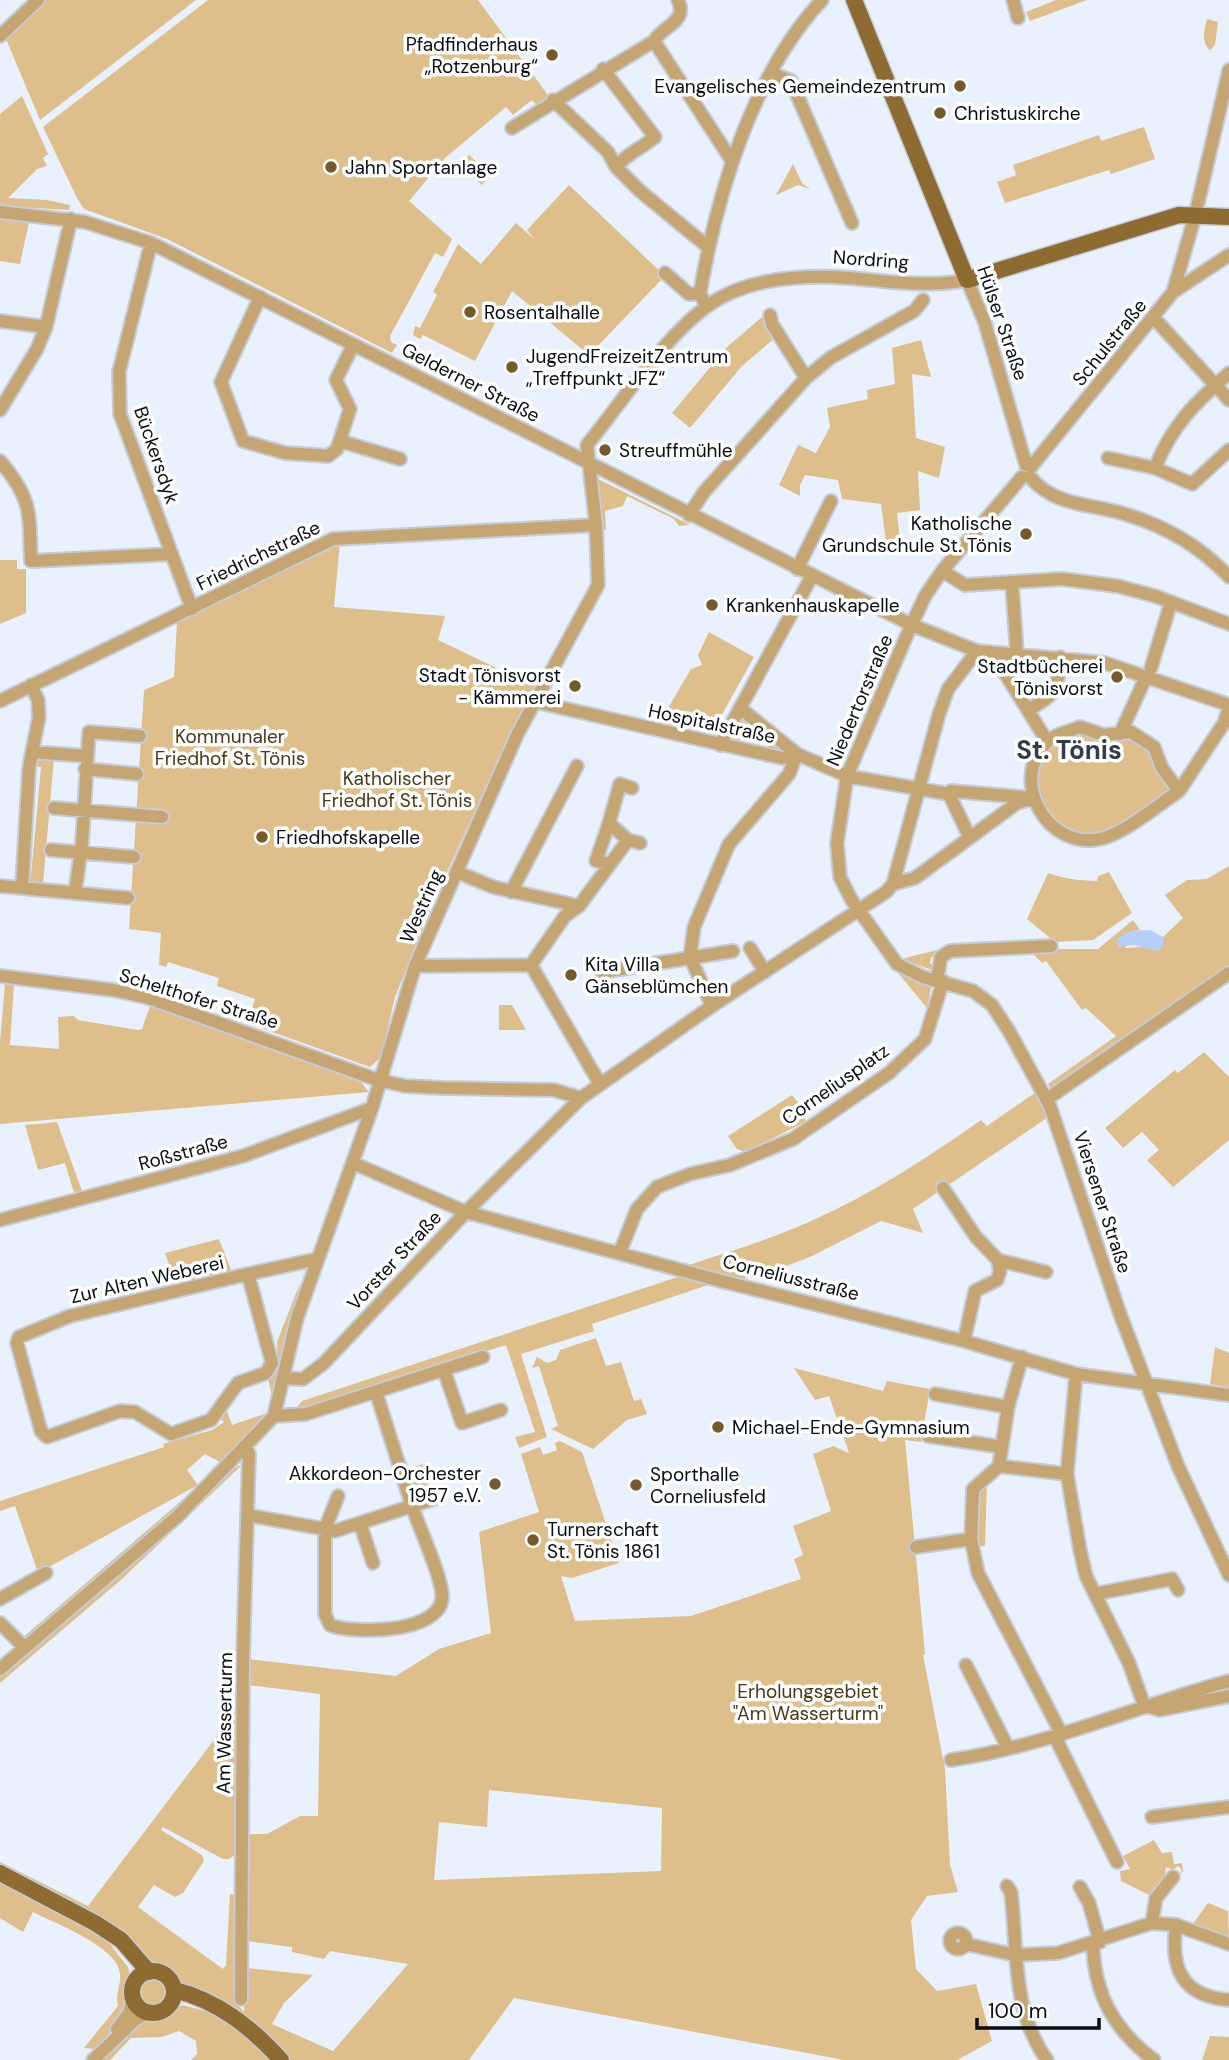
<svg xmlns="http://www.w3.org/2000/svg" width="1229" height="2060" font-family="'DM Sans',sans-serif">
	<rect width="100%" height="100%" fill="#e9f1fe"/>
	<!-- green -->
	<path fill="#debe8b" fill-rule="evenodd" d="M44 0H196L40 120 6 39Z
		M208 0H478L550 98 537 106 532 100 513 115 506 107 445 158 409 201 452 239 443 257 435 253 390 336 391 342 397 345 392 353 167 239 84 209 78 200 43 127Z
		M1056 0H1087L1030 21 1026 12Z
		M1207 19 1218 22 1215 45 1210 50C1201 42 1204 30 1207 19Z
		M22 96 48 154 43 158 47 166 37 169 8 198 47 200 70 205 69 210 0 206V114Z
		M1144 127 1155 159 1111 174 1109 170 1005 203 997 182 1016 175 1013 165 1099 135 1101 141Z
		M469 155 491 175 482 185 459 165Z
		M793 164 802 183 810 189 798 185 776 195Z
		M569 185 665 276 589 355 512 291 475 361 423 335 420 339 413 335 415 326 420 328 437 295 433 292 458 244 481 264 516 223 534 239 527 230Z
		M0 216 51 220 59 226 29 222 20 264 0 261Z
		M762 317 775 338 742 366 690 428 672 413 727 347Z
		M921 340 931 377 912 374 916 438 945 447 939 478 918 471 920 510 897 513 900 540 886 542 881 504 842 499 838 480 805 475 800 485V496L779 485 798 445 816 453 830 427 827 408 868 399 867 390 895 384 892 348Z
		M598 479 690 525 679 526 674 519 627 496 623 506 605 511 606 530H603Z
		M340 542 334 607 445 616 438 640 536 687 511 732 431 907 395 997 381 1057 370 1067 247 1023 255 999 217 986 219 978 168 962 166 967 159 965 161 933 129 929 144 690 174 677 177 622Z
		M0 560H17V569H26V613L0 624Z
		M709 632 754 657 714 729 722 733 713 738 708 737 709 730 692 726 691 733 658 725 691 669 702 665 698 655Z
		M747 719 753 721 746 725 775 747 782 744 785 753 770 752 767 744 739 737 741 745 731 742V735L737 737 743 725 739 720Z
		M1078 733 1124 735 1150 746 1164 781 1173 792C1154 803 1123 829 1102 833 1038 846 1008 753 1078 733Z
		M37 758H54L43 884 26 881 25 874 31 875 41 767 34 766Z
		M1229 866V967L1052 1091 1048 1084 1116 1036 1086 1008 1082 1010 1046 961 1042 963 1033 954 1034 949H1098L1133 920 1140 930 1130 931 1125 948 1163 946V937L1183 918 1165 895 1187 880 1207 879Z
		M1109 872 1132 913 1093 940 1055 942 1027 919 1048 873C1067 880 1080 880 1097 881L1098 876Z
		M937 950V956L931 957 930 964 936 965 932 970 901 959Z
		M902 973 928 983 931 988 927 1008 899 974Z
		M5 984 14 985 10 1045 59 1049 58 1017 74 1016 78 1020 138 1030 142 1029 150 1006 361 1082 369 1092 0 1124V1042Z
		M499 1005H512L526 1030H499Z
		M1204 1052 1229 1077V1140L1173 1187 1147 1160 1159 1150 1142 1132 1123 1148 1105 1128 1175 1070 1178 1073Z
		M1036 1092 1047 1118 913 1209 923 1233 881 1221 810 1257 765 1274 763 1278 766 1281 749 1277 738 1280 689 1265C730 1251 772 1239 811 1221 872 1194 927 1158 981 1120L987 1126Z
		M792 1095 806 1112 805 1122 746 1152 737 1149 728 1136Z
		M57 1122 82 1191 74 1193 65 1163 38 1170 25 1125Z
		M219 1239 233 1275 178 1289 165 1253Z
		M681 1276 711 1284 592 1324 594 1331 521 1354 547 1437 519 1448 515 1437 535 1432 506 1345 299 1411 295 1409 302 1401Z
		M300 1283 273 1401 268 1378 274 1376 278 1367 277 1342Z
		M596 1338 606 1366 621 1362 634 1401 641 1399 647 1414 627 1420 593 1449 551 1429 558 1426 539 1366 532 1368 537 1357 547 1363 556 1360 560 1350Z
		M1215 1347 1229 1353V1387L1210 1384Z
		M794 1368 883 1391 887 1381 930 1389 921 1442 905 1440 925 1654 923 1655 945 1769 950 1865 958 1892 927 1896 911 1920 916 1969 937 1991 976 1984 992 2041 957 2060H844L514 1998 469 2060H288L180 1987 165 1971 151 1968 0 1867V1862L88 1906 236 1711 238 1853 229 1859H223L163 1827 161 1830 202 1855 204 1861 183 1893 175 1897 154 1885 138 1907 223 1969 226 1965 230 1894 237 1895 235 2002 244 2012 246 1968 313 1975 284 2003 272 2024 333 2051 408 1964 330 1951 324 1959 292 1952V1947L247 1941 246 1834H267L300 1816H318L320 1694 247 1685 248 1659 396 1676 439 1649 491 1633 479 1532 539 1512 521 1454 540 1447 543 1455 557 1450 555 1443 560 1441 582 1452 619 1563 572 1578 561 1576 575 1621 691 1616 801 1579 794 1559 803 1555 793 1526 831 1511 813 1454 833 1446 849 1453 829 1396 815 1400ZM489 1790 662 1808 661 1871 434 1880 439 1822 487 1827Z
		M224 1411 228 1413 232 1425 267 1413 215 1475 220 1462 205 1454 187 1470 198 1485 38 1573 15 1506 0 1511V1501L164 1447 163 1444 212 1430 224 1422 220 1418Z
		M243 1464 122 1579 0 1683V1673L190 1511 235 1468Z
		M423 1464 432 1495 417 1500 405 1470Z
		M987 1483 985 1546 977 1547V1493Z
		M203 1486 26 1641 20 1640 188 1495Z
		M1154 1840 1162 1853 1172 1852 1174 1864 1182 1863 1183 1871 1179 1875 1182 1870 1178 1866 1173 1870 1166 1867 1164 1882 1153 1897 1121 1881 1120 1871 1130 1869 1123 1856Z
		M0 1879 58 1907 106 1939 128 1967 131 1982 124 2015 96 2049 84 2048 118 2006C115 1994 121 1986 120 1974 119 1947 54 1923 33 1912L23 1932 0 1918Z
		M1208 1903 1228 1911 1229 1939 1192 1925Z
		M137 1993a16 16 0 1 1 32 0a16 16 0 1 1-32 0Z
		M183 2005 220 2015 274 2060H191L197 2054 196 2041 179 2031 162 2037 131 2038 110 2060H101L139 2022 157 2018Z
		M1210 2036 1229 2037V2060H1202Z"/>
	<!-- water -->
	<path fill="#b6d0fb" d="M1150 930 1163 937V946L1157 951 1134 945 1119 947 1117 943 1118 938 1130 931Z"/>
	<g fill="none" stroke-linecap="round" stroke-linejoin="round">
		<defs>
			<path id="minor" d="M678 0C688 22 664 25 654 41L732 161
				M1013 0 1018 18
				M0 36 38 0
				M603 69 655 137C642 148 626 154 616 167
				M771 73 791 81 852 223
				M553 100 608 152 616 167 640 191 708 247
				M512 128 654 41
				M0 212 85 222 151 243 912 625 977 651 1105 663 1229 705
				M151 243 119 372 120 414 192 609
				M665 273 689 294 700 293
				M1173 292 1195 216 1229 70
				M260 297 221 382 243 441 285 453 328 456 337 449 350 409 336 380 353 345
				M706 306 700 293C717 194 752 75 822 0
				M770 315 772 324 806 378
				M1154 318 1229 400
				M0 321 46 327
				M0 410 37 349 46 327 71 219
				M340 441 400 459
				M1108 458 1155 468 1192 484 1229 450
				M0 461C33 500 29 513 31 561L172 554
				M1031 467 1173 292 1229 255
				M1155 468C1172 425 1195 403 1229 373
				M1022 477 942 571 925 596 906 637 847 776 837 843 840 877 851 899 897 964 923 977 973 991 992 1005 1009 1031 1050 1106 1120 1314 1178 1466 1229 1575
				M1030 477C1056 508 1092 503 1128 515 1167 527 1201 547 1229 577
				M689 515 704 492 806 378 830 358 914 311 923 300
				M797 569 831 501
				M942 571 965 585 1062 579 1117 586 1155 596 1229 624
				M1012 583 1017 655
				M993 654 1047 741
				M1151 668 1171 602
				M0 701 333 539 596 525
				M536 702 782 758 797 754 847 776 949 794 969 836
				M1028 710C1058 693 1057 690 1060 657
				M1080 727 1104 735 1131 732 1154 747 1162 768 1179 791C1158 805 1124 834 1100 839 1047 850 1009 781 1046 743 1053 735 1070 731 1080 727Z
				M1120 734 1146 677
				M720 745 812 576
				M32 752 86 756
				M85 769 137 774
				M1179 791 1224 723 1229 707
				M54 808 162 817
				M628 840 609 823 620 784 632 788
				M51 850 134 857
				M608 864 596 861 609 823
				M457 872 493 887 579 906
				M893 884 939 714 948 689 977 651
				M0 886 75 893 82 843 89 732 140 736
				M22 888 29 768 39 717 38 700 31 685
				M511 892 577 766
				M75 893 128 898
				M750 948 765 972
				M531 965 565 916 579 906 628 840 640 843
				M415 966 531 965 600 1084
				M602 972 733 951
				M0 976 113 990 149 998 375 1079 405 1086 445 1088 554 1090 581 1098
				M937 980 941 957 950 951 1051 946
				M712 1006 690 957 694 927 729 844 789 774 797 754 740 708
				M1047 1099 1229 973
				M353 1163 466 1212 725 1282 964 1341 1076 1374 1229 1395
				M943 1188 976 1237 998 1260
				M0 1220 243 1156 372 1108
				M620 1252 637 1209 657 1187 690 1174 730 1165 793 1139 889 1073 925 1039 943 981
				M248 1274 70 1316 19 1337 17 1343 41 1431 47 1437 120 1411 135 1412 171 1434 211 1420 238 1383 266 1373 272 1363 248 1274 317 1259
				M964 1341 975 1291 997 1280 1000 1271 998 1260 1046 1272
				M1022 1357 1008 1407 999 1466 973 1489 971 1539 978 1573 1062 1735
				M444 1370 462 1423 501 1410
				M1076 1374 1067 1474 1080 1550 1086 1576 1129 1663 1144 1705 1160 1710 1229 1696
				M283 1378 303 1379 324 1363 466 1212 581 1098 712 1006 886 892 893 884 915 878 1017 803 1033 798 951 791 949 794
				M376 1392 412 1506 437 1498
				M935 1394 1008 1407
				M274 1416 306 1414 483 1357
				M928 1436 1002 1447
				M999 1466 1067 1474
				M247 1515 325 1529 335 1531 412 1506C419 1527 441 1575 442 1594 446 1633 355 1635 330 1625L325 1614V1529L338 1496
				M360 1523 373 1563
				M916 1547 971 1539
				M1095 1594 1172 1579 1178 1590
				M0 1599 46 1573
				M0 1623 25 1648
				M966 1665 1008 1748
				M0 1669 178 1516 274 1416 297 1318 372 1108 415 966 517 735 598 585 596 525 587 445C621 403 664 338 706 307 742 280 790 276 834 277 877 279 924 289 967 280L985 323 1026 465
				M1055 1737 1117 1862
				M951 1760C1047 1746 1136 1706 1229 1681
				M1152 1817 1229 1807
				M1007 1886 1011 1892C1018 1950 1011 2010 1047 2060
				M1080 1887 1089 1903 1100 1942
				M1152 1923 1156 1898 1173 1877
				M1176 1925C1170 1969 1182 1996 1229 2000
				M950 1941a8 8 0 1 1 16 0a8 8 0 1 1-16 0Z
				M966 1944 1015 1955 1058 1953 1152 1923 1176 1925 1229 1944
				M1093 1944C1094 1994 1114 2030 1154 2060
				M241 1999 243 1657 249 1454 246 1448
				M117 2029 129 2013 133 1999
				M93 2060 136 2019 147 2013"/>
			<path id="major" d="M854 0 967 280 1179 215 1229 217
				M0 1873 95 1923 121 1940 149 1972
				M132 1992a21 21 0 1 1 42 0a21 21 0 1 1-42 0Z
				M175 1990C218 2001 251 2027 281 2060"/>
		</defs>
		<!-- minor casing -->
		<use href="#minor" stroke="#c5ccd8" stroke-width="16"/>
		<!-- major casing -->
		<use href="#major" stroke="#c5ccd8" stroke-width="19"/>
		<!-- minor -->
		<use href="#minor" stroke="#c5a673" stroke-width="12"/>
		<!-- major -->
		<use href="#major" stroke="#8d6b31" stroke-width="16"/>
	</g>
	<!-- markers -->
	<g fill="#755a2c" stroke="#fff" stroke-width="2.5">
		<circle cx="552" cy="55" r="7"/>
		<circle cx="960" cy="86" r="7"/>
		<circle cx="940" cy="113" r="7"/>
		<circle cx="331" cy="167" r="7"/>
		<circle cx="470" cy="312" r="7"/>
		<circle cx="512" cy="367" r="7"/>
		<circle cx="605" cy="450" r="7"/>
		<circle cx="1026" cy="534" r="7"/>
		<circle cx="712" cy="605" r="7"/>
		<circle cx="1117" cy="677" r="7"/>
		<circle cx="575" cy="686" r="7"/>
		<circle cx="262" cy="837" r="7"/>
		<circle cx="571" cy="975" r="7"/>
		<circle cx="718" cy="1427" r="7"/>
		<circle cx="495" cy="1484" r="7"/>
		<circle cx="636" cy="1485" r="7"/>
		<circle cx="533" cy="1540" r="7"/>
	</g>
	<g text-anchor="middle" stroke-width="7" stroke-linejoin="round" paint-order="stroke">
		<!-- poi labels -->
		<g font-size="19" fill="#090c12" stroke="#fff" text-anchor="start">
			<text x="538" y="51" text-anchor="end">Pfadfinderhaus<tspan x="538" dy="22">„Rotzenburg“</tspan></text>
			<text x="946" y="93" text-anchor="end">Evangelisches Gemeindezentrum</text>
			<text x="954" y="120">Christuskirche</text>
			<text x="345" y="174">Jahn Sportanlage</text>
			<text x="484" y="319">Rosentalhalle</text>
			<text x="526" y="363">JugendFreizeitZentrum<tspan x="526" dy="22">„Treffpunkt JFZ“</tspan></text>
			<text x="619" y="457">Streuffmühle</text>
			<text x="1012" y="530" text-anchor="end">Katholische<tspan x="1012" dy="22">Grundschule St. Tönis</tspan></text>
			<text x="726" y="612">Krankenhauskapelle</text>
			<text x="1103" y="673" text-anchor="end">Stadtbücherei<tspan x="1103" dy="22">Tönisvorst</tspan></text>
			<text x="561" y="682" text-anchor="end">Stadt Tönisvorst<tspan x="561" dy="22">- Kämmerei</tspan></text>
			<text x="276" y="844">Friedhofskapelle</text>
			<text x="585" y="971">Kita Villa<tspan x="585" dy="22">Gänseblümchen</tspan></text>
			<text x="732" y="1434">Michael-Ende-Gymnasium</text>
			<text x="481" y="1480" text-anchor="end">Akkordeon-Orchester<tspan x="481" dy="22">1957 e.V.</tspan></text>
			<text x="650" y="1481">Sporthalle<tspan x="650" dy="22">Corneliusfeld</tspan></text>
			<text x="547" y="1536">Turnerschaft<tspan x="547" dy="22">St. Tönis 1861</tspan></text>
		</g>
		<!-- street labels -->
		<g font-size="19" fill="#090c12" stroke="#fff">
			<text transform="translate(871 259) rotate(4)" y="7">Nordring</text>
			<text transform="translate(1003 323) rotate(71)" y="7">Hülser Straße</text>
			<text transform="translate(1109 342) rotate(-51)" y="7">Schulstraße</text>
			<text transform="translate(471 382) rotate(27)" y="7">Gelderner Straße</text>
			<text transform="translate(157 455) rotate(71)" y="7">Bückersdyk</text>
			<text transform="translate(258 555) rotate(-26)" y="7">Friedrichstraße</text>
			<text transform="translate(859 700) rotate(-67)" y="7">Niedertorstraße</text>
			<text transform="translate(712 723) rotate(12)" y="7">Hospitalstraße</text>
			<text transform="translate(421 906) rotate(-66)" y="7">Westring</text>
			<text transform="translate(199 998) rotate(17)" y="7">Schelthofer Straße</text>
			<text transform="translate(835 1084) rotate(-35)" y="7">Corneliusplatz</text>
			<text transform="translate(183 1152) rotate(-15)" y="7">Roßstraße</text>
			<text transform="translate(1103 1202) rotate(72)" y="7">Viersener Straße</text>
			<text transform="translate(394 1260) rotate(-47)" y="7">Vorster Straße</text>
			<text transform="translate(791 1277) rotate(14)" y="7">Corneliusstraße</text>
			<text transform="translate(147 1279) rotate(-13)" y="7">Zur Alten Weberei</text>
			<text transform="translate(224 1723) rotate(-89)" y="7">Am Wasserturm</text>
		</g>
		<!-- park labels -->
		<g font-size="19" fill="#4b3715" stroke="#fff">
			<text x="230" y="743">Kommunaler<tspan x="230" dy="22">Friedhof St. Tönis</tspan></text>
			<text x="397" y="785">Katholischer<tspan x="397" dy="22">Friedhof St. Tönis</tspan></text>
			<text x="808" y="1698">Erholungsgebiet<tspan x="808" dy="22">"Am Wasserturm"</tspan></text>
		</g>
		<!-- district labels -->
		<g font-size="26" font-weight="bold" fill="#353c49" stroke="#fff">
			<text x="1069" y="759">St. Tönis</text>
		</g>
	</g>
	<!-- scale -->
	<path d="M977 2018v10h122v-10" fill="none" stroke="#090c12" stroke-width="3.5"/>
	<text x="988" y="2018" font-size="21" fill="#090c12" stroke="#ffffff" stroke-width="5" paint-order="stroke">100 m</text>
</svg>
